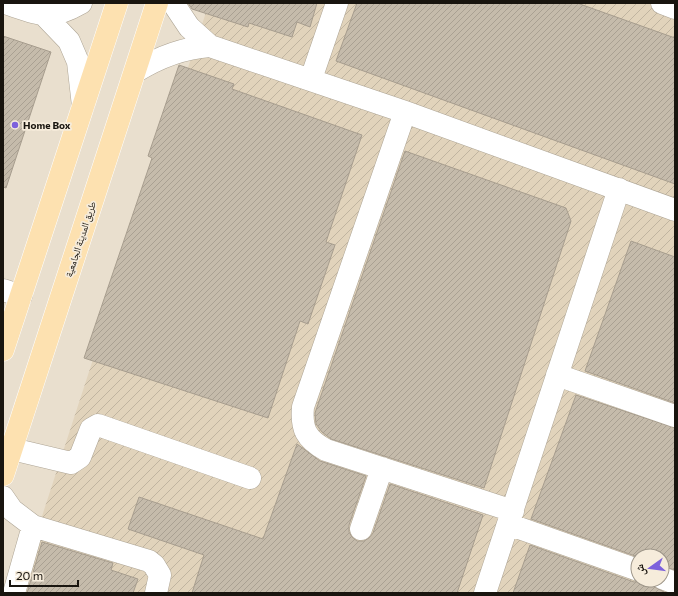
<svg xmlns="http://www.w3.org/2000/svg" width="678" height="596" font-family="Commissioner,'Noto Naskh Arabic',sans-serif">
	<defs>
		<pattern id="industrial-furrows" width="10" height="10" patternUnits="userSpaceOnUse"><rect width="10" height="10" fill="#e1d3bb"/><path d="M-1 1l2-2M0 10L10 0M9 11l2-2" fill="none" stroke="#c0b4a0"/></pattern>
		<pattern id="building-hatch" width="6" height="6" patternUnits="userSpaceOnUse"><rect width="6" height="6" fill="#c5bbab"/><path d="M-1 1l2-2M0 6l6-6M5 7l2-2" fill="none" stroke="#a9a092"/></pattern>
	</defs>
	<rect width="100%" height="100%" fill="#e9dfce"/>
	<!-- industrial -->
	<path fill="url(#industrial-furrows)" fill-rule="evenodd" d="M209 3H675V593H17ZM638 556H662V580H638Z"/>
	<!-- building -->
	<path fill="url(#building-hatch)" stroke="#a79d8e" d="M188 3H317L310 27 297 22 292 37 249 23 248 27 192 9Z
		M357 3H577L675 38V184L336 61Z
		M3 36 51 52 6 188 3 187Z
		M179 65 234 84 232 89 362 135 326 242 335 245 308 324 300 321 268 418 84 358 152 158 148 156Z
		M405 151 566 208 571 221 484 488 331 439 322 432 316 424 315 413Z
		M631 241 675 257V403L585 371Z
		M576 395 675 428V570L662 566V556L638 557 531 519Z
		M297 444 320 461 366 476 349 525V532L352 537 357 541H364L369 538 373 533 390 484 483 515 457 593H192L204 555 128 529 139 497 263 539Z
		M42 542 113 563 111 570 138 579 133 593H27Z
		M530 545 634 582 650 580 653 586 666 593H513Z"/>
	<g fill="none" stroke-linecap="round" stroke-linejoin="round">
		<defs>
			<path id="minor" d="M5 3C39 14 48 22 81 3
				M173 3 189 27 210 46 405 112 675 210
				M662 3 675 8
				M45 16 69 41 78 62 83 106
				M135 72C159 57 182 48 210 46
				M311 79 337 3
				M405 112 303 407C301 429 306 439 326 450L513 511
				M3 290 21 296
				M557 375 675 416
				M12 449 71 463 80 457 91 429 98 425 250 478
				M3 497 12 510 33 526 149 561 154 565 160 575 156 593
				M508 524 638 570
				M361 529 382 468
				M662 578 675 583
				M14 593 33 526
				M485 593 619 189"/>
			<path id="major" d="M3 350 117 3
				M3 475 157 3"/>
		</defs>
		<!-- minor casing -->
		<use href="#minor" stroke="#aea595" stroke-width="23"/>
		<!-- major casing -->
		<use href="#major" stroke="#fff" stroke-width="23"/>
		<!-- minor -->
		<use href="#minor" stroke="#fff" stroke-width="22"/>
		<!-- major -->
		<use href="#major" stroke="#fde1b0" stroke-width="22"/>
	</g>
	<!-- markers -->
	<circle fill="#7d61dc" stroke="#f6ecdb" stroke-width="1.5" cx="15" cy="125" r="4"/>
	<g text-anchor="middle" stroke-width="3.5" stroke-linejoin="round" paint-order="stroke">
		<!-- poi labels -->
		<g font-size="10" font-weight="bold" fill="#19150f" stroke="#f6ecdb" text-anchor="start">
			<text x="23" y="129">Home Box</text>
		</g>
		<!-- street labels -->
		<g font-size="10" fill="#19150f" stroke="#f6ecdb">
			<text transform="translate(80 239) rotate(-72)" y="4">طريق المدينة الجامعية</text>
		</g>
	</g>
	<!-- border -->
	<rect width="678" height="596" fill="none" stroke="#19150f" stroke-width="8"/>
	<!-- north arrow -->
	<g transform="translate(650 568) rotate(256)"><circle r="19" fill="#f6ecdb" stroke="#9e9689"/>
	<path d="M0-3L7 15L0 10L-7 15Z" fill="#7d61dc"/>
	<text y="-6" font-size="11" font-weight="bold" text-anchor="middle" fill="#19150f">ش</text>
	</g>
	<!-- scale -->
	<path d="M10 580v6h68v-6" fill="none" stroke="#19150f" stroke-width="2"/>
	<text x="16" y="580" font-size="12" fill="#19150f" stroke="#f6ecdb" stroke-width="3" paint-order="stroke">20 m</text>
</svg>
